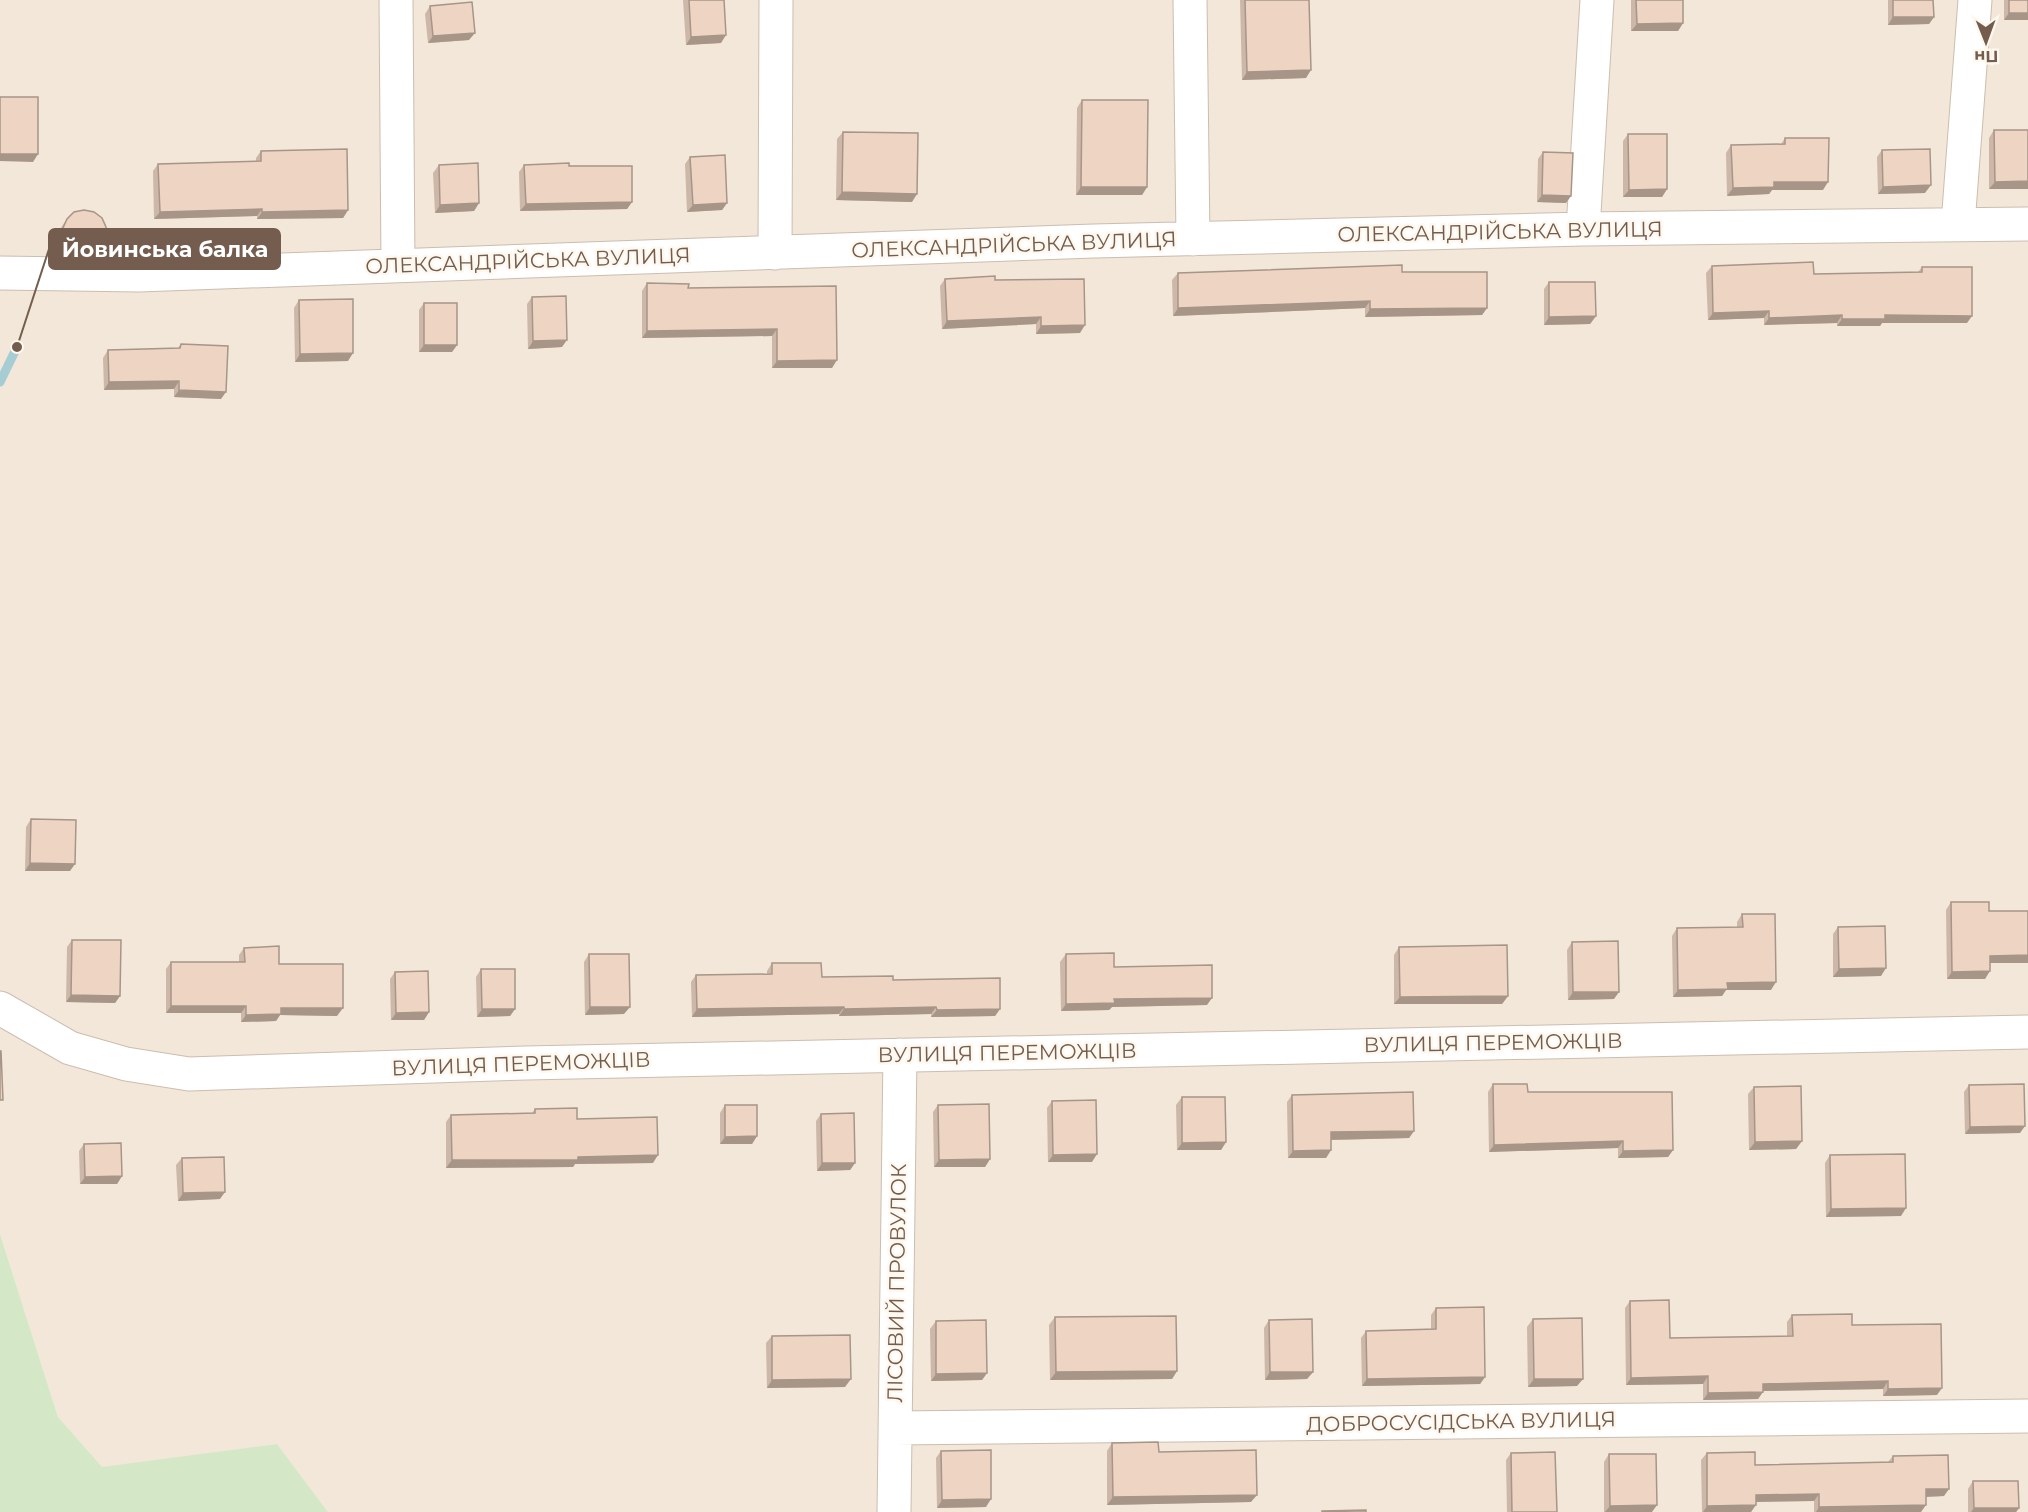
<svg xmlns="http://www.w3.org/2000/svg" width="2028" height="1512" font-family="Montserrat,sans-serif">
	<rect width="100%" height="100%" fill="#fbf4e9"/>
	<!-- residential -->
	<path fill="#f2e7d8" d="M0 0H2028V1512H328L277 1444 102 1468 58 1417 0 1234Z"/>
	<!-- green -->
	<path fill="#d4e8c8" d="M0 1234 58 1417 102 1467 277 1444 328 1512H0Z"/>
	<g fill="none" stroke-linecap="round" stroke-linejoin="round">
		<!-- stream -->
		<path stroke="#a6ccd4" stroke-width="9" d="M0 382 17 347"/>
		<defs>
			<path id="minor" d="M396 0 398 265
				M1190 0 1193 239
				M1958 224 1975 0
				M1583 229 1597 0
				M775 253 776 0
				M0 273 139 275 1094 241 1583 229 2028 224
				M0 1008 70 1048 126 1064 189 1074 526 1063 2028 1032
				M895 1428 2028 1416
				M894 1512 900 1055"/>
		</defs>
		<!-- minor casing -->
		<use href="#minor" stroke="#ccbdb0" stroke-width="35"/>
		<!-- minor -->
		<use href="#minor" stroke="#fff" stroke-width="33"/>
	</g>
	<!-- wall -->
	<path fill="#cdb7a8" d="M683 0H724L721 43 686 45Z
		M1240 0H1309L1306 78 1242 80Z
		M1631 0H1683V23L1678 31H1631Z
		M1888 0H1933L1934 17 1929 24 1888 25Z
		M2004 0H2028V20H2004Z
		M430 6 469 40 428 43 425 14Z
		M1082 100 1147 187 1142 195H1076L1077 108Z
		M1994 130 2028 189H1989V138Z
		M843 132 912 202 836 200 837 139Z
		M1628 134 1667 189 1662 197H1623V141Z
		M1785 138 1823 190H1772L1769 194 1727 196 1726 153 1731 145 1781 144Z
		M1882 150 1925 193 1878 194 1877 157Z
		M261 151 348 210 343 218 257 219V216L154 219 153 171 158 164 256 161V158Z
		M1543 152 1566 203 1537 202 1538 159Z
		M690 157 727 203 722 210 687 212 685 164Z
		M439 165 479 203 474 211 435 213 433 173Z
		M524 165 569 166 632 202 627 209 520 211 519 172Z
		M67 219 95 256 64 255 58 245V235L62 226Z
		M1712 266 1814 274 1918 272 1922 267 1967 323H1882L1880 326H1837V323L1764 325V318L1708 320 1706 273Z
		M1402 272 1487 308 1482 315 1365 317V308L1173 316 1172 280 1178 273Z
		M945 279 995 280 1080 333 1036 334V324L942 329 940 286Z
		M1549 282 1596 316 1590 324 1544 325V289Z
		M647 283 688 288 836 286 832 368H772V336L642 338V291Z
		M532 297 562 347 528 349 527 304Z
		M299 300 348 361 295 362 294 308Z
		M424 303 457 345 452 352H419V310Z
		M181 344 221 399 174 397V389L104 390 103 358 108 350 178 348Z
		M31 819 70 871H25L26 827Z
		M1951 902 1989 911H2028V963H1990L1985 979H1947L1946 910Z
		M1742 914 1771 990H1726L1722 996 1673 997 1672 936 1677 928 1737 927V922Z
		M1838 927 1881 976 1833 977V934Z
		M72 940 120 996 115 1003 66 1002 67 947Z
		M1572 942 1614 999 1568 1000 1567 950Z
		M1399 947 1508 996 1502 1004H1394V955Z
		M244 948 279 964 337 1016 280 1015 276 1021 241 1022V1013H166V969L171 962H239V955Z
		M589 954 624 1014 585 1015 584 962Z
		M1066 954 1114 967 1207 1005 1112 1007 1109 1010 1061 1011 1060 962Z
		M772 963 822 977 893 980 1000 1009 995 1016 931 1017V1014L839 1016V1014L692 1017 691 982 696 975 767 974V971Z
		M481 969 515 1009 510 1016 477 1017 476 977Z
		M395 972 429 1012 424 1020H391L390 979Z
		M1493 1084 1528 1092 1673 1150 1668 1157 1618 1158V1148L1489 1152 1488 1092Z
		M1969 1085 2020 1133 1965 1134 1964 1092Z
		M1754 1087 1802 1141 1796 1149 1749 1150 1748 1094Z
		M1292 1095 1414 1131 1409 1138 1331 1140V1150L1326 1158H1288L1287 1102Z
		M1182 1097 1226 1142 1221 1150H1177L1176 1105Z
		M1052 1101 1092 1162H1048L1047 1108Z
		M725 1105 757 1136 752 1144H720V1113Z
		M938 1105 990 1159 985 1167H934L933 1112Z
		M535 1109 577 1119 653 1163 575 1164 573 1167 446 1168V1122L451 1115 532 1113Z
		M821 1114 855 1163 850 1170 817 1171 816 1121Z
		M84 1144 122 1176 117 1184H80L79 1151Z
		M1830 1155 1901 1216 1826 1217 1825 1163Z
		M182 1158 220 1199 178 1201 176 1165Z
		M1630 1301 1670 1338 1787 1336V1322L1792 1315 1852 1325 1937 1395 1883 1396V1389L1763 1391 1758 1399 1703 1400V1384L1626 1385 1625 1308Z
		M1436 1308 1485 1377 1480 1384 1362 1386 1361 1338 1366 1331 1431 1330V1315Z
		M1055 1317 1177 1371 1172 1379 1050 1380 1049 1325Z
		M1533 1319 1577 1386 1528 1387 1527 1327Z
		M1269 1320 1313 1372 1307 1379 1265 1380 1264 1328Z
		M936 1321 987 1373 982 1380 931 1381 930 1329Z
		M772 1336 845 1387 767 1388 766 1343Z
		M1112 1443 1159 1452 1251 1502 1107 1505V1451Z
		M941 1451 986 1507 937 1508 936 1458Z
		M1511 1453 1556 1512H1507L1506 1460Z
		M1707 1453 1755 1465 1888 1462 1893 1456 1944 1496 1926 1497 1921 1512H1814V1501L1756 1502 1751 1512H1702L1701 1460Z
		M1609 1454 1652 1512H1604V1462Z
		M1973 1481 2019 1508 2016 1512H1968V1489Z"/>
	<!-- shaded-wall -->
	<path fill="#a79588" d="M2009 13H2028V20H2004Z
		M1893 17H1934L1929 24 1888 25Z
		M1683 23 1678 31H1631L1637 24Z
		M475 33 469 40 428 43 433 36Z
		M726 35 721 43 686 45 691 37Z
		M1311 70 1306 78 1242 80 1247 72Z
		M0 154H38L33 162 0 161Z
		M2028 181V189H1989L1995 182Z
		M1774 182H1828L1823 190H1772L1769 194 1727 196 1733 188Z
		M1931 185 1925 193 1878 194 1883 187Z
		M1081 187H1147L1142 195H1076Z
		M1667 189 1662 197H1623L1629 190Z
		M842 192 917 194 912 202 836 200Z
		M1542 195 1571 196 1566 203 1537 202Z
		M632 202 627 209 520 211 526 204Z
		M479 203 474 211 435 213 440 205Z
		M727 203 722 210 687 212 693 205Z
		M262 209 257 216 154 219 160 212Z
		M348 210 343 218 257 219 262 212Z
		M69 248H100L95 256 64 255Z
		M1370 301 1365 308 1173 316 1178 308Z
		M1487 308 1482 315 1365 317 1370 309Z
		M1769 311 1764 318 1708 320 1713 313Z
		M1842 315 1837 323 1764 325 1769 318Z
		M1885 315 1972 316 1967 323H1882L1880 326H1837L1842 319Z
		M1596 316 1590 324 1544 325 1549 317Z
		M1041 317 1036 324 942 329 947 321Z
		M1085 325 1080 333 1036 334 1041 326Z
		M777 329 772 336 642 338 647 331Z
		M567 340 562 347 528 349 533 341Z
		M424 345H457L452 352H419Z
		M353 353 348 361 295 362 300 354Z
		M837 360 832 368H772L777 361Z
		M179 381 174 389 104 390 109 382Z
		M179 390 226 392 221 399 174 397Z
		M30 863 75 864 70 871H25Z
		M2028 955V963H1985L1990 956Z
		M1886 968 1881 976 1833 977 1839 969Z
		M1990 971 1985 979H1947L1952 972Z
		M1776 982 1771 990H1726L1722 996 1673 997 1678 990 1727 983Z
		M1573 992H1619L1614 999 1568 1000Z
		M71 995 120 996 115 1003 66 1002Z
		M1508 996 1502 1004H1394L1400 997Z
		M1212 998 1207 1005 1112 1007 1109 1010 1061 1011 1066 1004 1114 999Z
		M171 1006H246L241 1013H166Z
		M590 1007H630L624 1014 585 1015Z
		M844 1007 839 1014 692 1017 697 1009Z
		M936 1007 931 1014 839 1016 844 1009Z
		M281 1008H343L337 1016 280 1015 276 1021 241 1022 246 1015Z
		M482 1009H515L510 1016 477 1017Z
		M1000 1009 995 1016 931 1017 937 1010Z
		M429 1012 424 1020H391L396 1013Z
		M2025 1126 2020 1133 1965 1134 1970 1127Z
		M1414 1131 1409 1138 1326 1140 1331 1132Z
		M757 1136 752 1144H720L725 1137Z
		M1623 1141 1618 1148 1489 1152 1494 1145Z
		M1802 1141 1796 1149 1749 1150 1755 1142Z
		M1226 1142 1221 1150H1177L1182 1143Z
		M1331 1150 1326 1158H1288L1293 1151Z
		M1673 1150 1668 1157 1618 1158 1623 1151Z
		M1097 1154 1092 1162H1048L1053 1155Z
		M658 1155 653 1163 575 1164 573 1167 446 1168 452 1160Z
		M990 1159 985 1167H934L939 1160Z
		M822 1163H855L850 1170 817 1171Z
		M122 1176 117 1184H80L85 1177Z
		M225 1192 220 1199 178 1201 183 1193Z
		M1906 1208 1901 1216 1826 1217 1831 1209Z
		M1177 1371 1172 1379 1050 1380 1056 1372Z
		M1270 1372H1313L1307 1379 1265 1380Z
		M987 1373 982 1380 931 1381 936 1374Z
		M1708 1376 1703 1384 1626 1385 1631 1378Z
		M1485 1377 1480 1384 1362 1386 1367 1379Z
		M851 1379 845 1387 767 1388 772 1380Z
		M1534 1379H1583L1577 1386 1528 1387Z
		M1888 1381 1883 1389 1758 1391 1763 1384Z
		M1942 1388 1937 1395 1883 1396 1888 1389Z
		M1763 1392 1758 1399 1703 1400 1708 1393Z
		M1926 1489H1949L1944 1496 1921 1497Z
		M1819 1494 1814 1501 1751 1502 1756 1495Z
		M1257 1495 1251 1502 1107 1505 1113 1497Z
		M991 1499 986 1507 937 1508 942 1500Z
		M1657 1505 1652 1512H1605L1610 1506Z
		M1756 1505 1751 1512H1703L1707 1506Z
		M1926 1505 1921 1512H1816L1819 1507Z
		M1974 1508H2019L2016 1512H1971Z"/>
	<!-- building -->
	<path fill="#eed5c3" stroke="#a79588" stroke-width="1.5" d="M689 0H724L726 35 691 37Z
		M1245 0H1309L1311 70 1247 72Z
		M1636 0H1683V23L1637 24Z
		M1893 0H1933L1934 17H1893Z
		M2009 0H2028V13H2009Z
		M472 2 475 33 433 36 430 6Z
		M0 97H38V154H0Z
		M1082 100H1148L1147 187H1081Z
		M1994 130H2028V181L1995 182Z
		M843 132 918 133 917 194 842 192Z
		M1628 134H1667V189L1629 190Z
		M1785 138H1829L1828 182H1774V187L1733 188 1731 145 1785 144Z
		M347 149 348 210 262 212V209L160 212 158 164 261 161V151Z
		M1930 149 1931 185 1883 187 1882 150Z
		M1543 152 1573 153 1571 196 1542 195Z
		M725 155 727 203 693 205 690 157Z
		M478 163 479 203 440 205 439 165Z
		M569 163V166H632V202L526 204 524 165Z
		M84 210 94 212 102 218 106 227 107 236 100 248H69L63 238V228L67 219 74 212Z
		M1813 262 1814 274 1922 272V267H1972V316L1885 315V319H1842V315L1769 318V311L1713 313 1712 266Z
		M1402 265V272H1487V308L1370 309V301L1178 308V273Z
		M995 276V280L1084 279 1085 325 1041 326V317L947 321 945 279Z
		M1549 282H1595L1596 316 1549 317Z
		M647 283 689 284 688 288 836 286 837 360 777 361V329L647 331Z
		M566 296 567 340 533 341 532 297Z
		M353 299V353L300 354 299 300Z
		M424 303H457V345H424Z
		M181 344 228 346 226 392 179 390V381L109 382 108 350 180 348Z
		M31 819 76 820 75 864 30 863Z
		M1951 902H1989V911H2028V955L1990 956V971L1952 972Z
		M1742 914H1775L1776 982 1727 983 1728 989 1678 990 1677 928 1743 927Z
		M1885 926 1886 968 1839 969 1838 927Z
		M72 940H121L120 996 71 995Z
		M1618 941 1619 992H1573L1572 942Z
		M1507 945 1508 996 1400 997 1399 947Z
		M279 946V964H343V1008H281V1014L246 1015V1006H171V962H245L244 948Z
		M1114 953V967L1212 965V998L1114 999 1115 1003 1066 1004V954Z
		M589 954H629L630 1007H590Z
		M772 963H821L822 977 893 976V980L1000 978V1009L937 1010 936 1007 844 1009V1007L697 1009 696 975 772 974Z
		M481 969H515V1009H482Z
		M428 971 429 1012 396 1013 395 972Z
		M0 1051H1L3 1100H0Z
		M1493 1084H1527L1528 1092H1672L1673 1150 1623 1151V1141L1494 1145Z
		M2024 1084 2025 1126 1970 1127 1969 1085Z
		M1801 1086 1802 1141 1755 1142 1754 1087Z
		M1413 1092 1414 1131 1331 1132V1150L1293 1151 1292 1095Z
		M1182 1097H1225L1226 1142 1182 1143Z
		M1096 1100 1097 1154 1053 1155 1052 1101Z
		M989 1104 990 1159 939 1160 938 1105Z
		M725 1105H757V1136L725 1137Z
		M577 1108V1119L657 1117 658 1155 578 1157V1160H452L451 1115 535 1113V1109Z
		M854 1113 855 1163H822L821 1114Z
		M121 1143 122 1176 85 1177 84 1144Z
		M1905 1154 1906 1208 1831 1209 1830 1155Z
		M224 1157 225 1192 183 1193 182 1158Z
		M1669 1300 1670 1338 1793 1336 1792 1315 1852 1314V1325L1941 1324 1942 1388 1888 1389V1381L1763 1384V1392L1708 1393V1376L1631 1378 1630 1301Z
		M1484 1307 1485 1377 1367 1379 1366 1331 1436 1329V1308Z
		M1176 1316 1177 1371 1056 1372 1055 1317Z
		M1582 1318 1583 1379H1534L1533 1319Z
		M1312 1319 1313 1372H1270L1269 1320Z
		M986 1320 987 1373 936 1374V1321Z
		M850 1335 851 1379 772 1380V1336Z
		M1158 1442 1159 1452 1256 1450 1257 1495 1113 1497 1112 1443Z
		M991 1450V1499L942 1500 941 1451Z
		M1555 1452 1557 1512H1512L1511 1453Z
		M1755 1452V1465L1893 1462V1456L1948 1455 1949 1489H1926V1505L1819 1507V1494L1756 1495V1505L1707 1506V1453Z
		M1609 1454H1656L1657 1505 1610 1506Z
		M1973 1481H2018L2019 1508H1974Z
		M1366 1510V1512H1322V1511Z"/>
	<g text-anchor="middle" stroke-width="5" stroke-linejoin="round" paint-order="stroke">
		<!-- street labels -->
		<g font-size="21" fill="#745d4e" stroke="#fef8ef">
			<text transform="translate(1500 232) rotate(-1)" y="7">ОЛЕКСАНДРІЙСЬКА ВУЛИЦЯ</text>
			<text transform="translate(1014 245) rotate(-2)" y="7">ОЛЕКСАНДРІЙСЬКА ВУЛИЦЯ</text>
			<text transform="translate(528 261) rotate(-2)" y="7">ОЛЕКСАНДРІЙСЬКА ВУЛИЦЯ</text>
			<text transform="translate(1493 1043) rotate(-1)" y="7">ВУЛИЦЯ ПЕРЕМОЖЦІВ</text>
			<text transform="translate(1007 1053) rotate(-1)" y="7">ВУЛИЦЯ ПЕРЕМОЖЦІВ</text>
			<text transform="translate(521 1064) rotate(-2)" y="7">ВУЛИЦЯ ПЕРЕМОЖЦІВ</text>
			<text transform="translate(897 1283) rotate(-89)" y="7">ЛІСОВИЙ ПРОВУЛОК</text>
			<text transform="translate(1461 1422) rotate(-1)" y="7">ДОБРОСУСІДСЬКА ВУЛИЦЯ</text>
		</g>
	</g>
	<!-- callouts -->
	<path fill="none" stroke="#745d4e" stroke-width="2" d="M17 347L49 249"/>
	<circle fill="#745d4e" stroke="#fef8ef" stroke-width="2" cx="17" cy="347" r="6"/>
	<rect fill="#745d4e" stroke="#745d4e" stroke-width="2" x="49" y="229" width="231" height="40" rx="6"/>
	<g font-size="22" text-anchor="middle" font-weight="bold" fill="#fff">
		<text x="165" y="257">Йовинська балка</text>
	</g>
	<!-- north arrow -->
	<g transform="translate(1986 42) rotate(179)" stroke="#fef8ef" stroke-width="4.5" paint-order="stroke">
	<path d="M0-4.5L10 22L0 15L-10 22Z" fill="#745d4e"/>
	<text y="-9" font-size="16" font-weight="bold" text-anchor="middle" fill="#745d4e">Пн</text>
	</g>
</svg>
